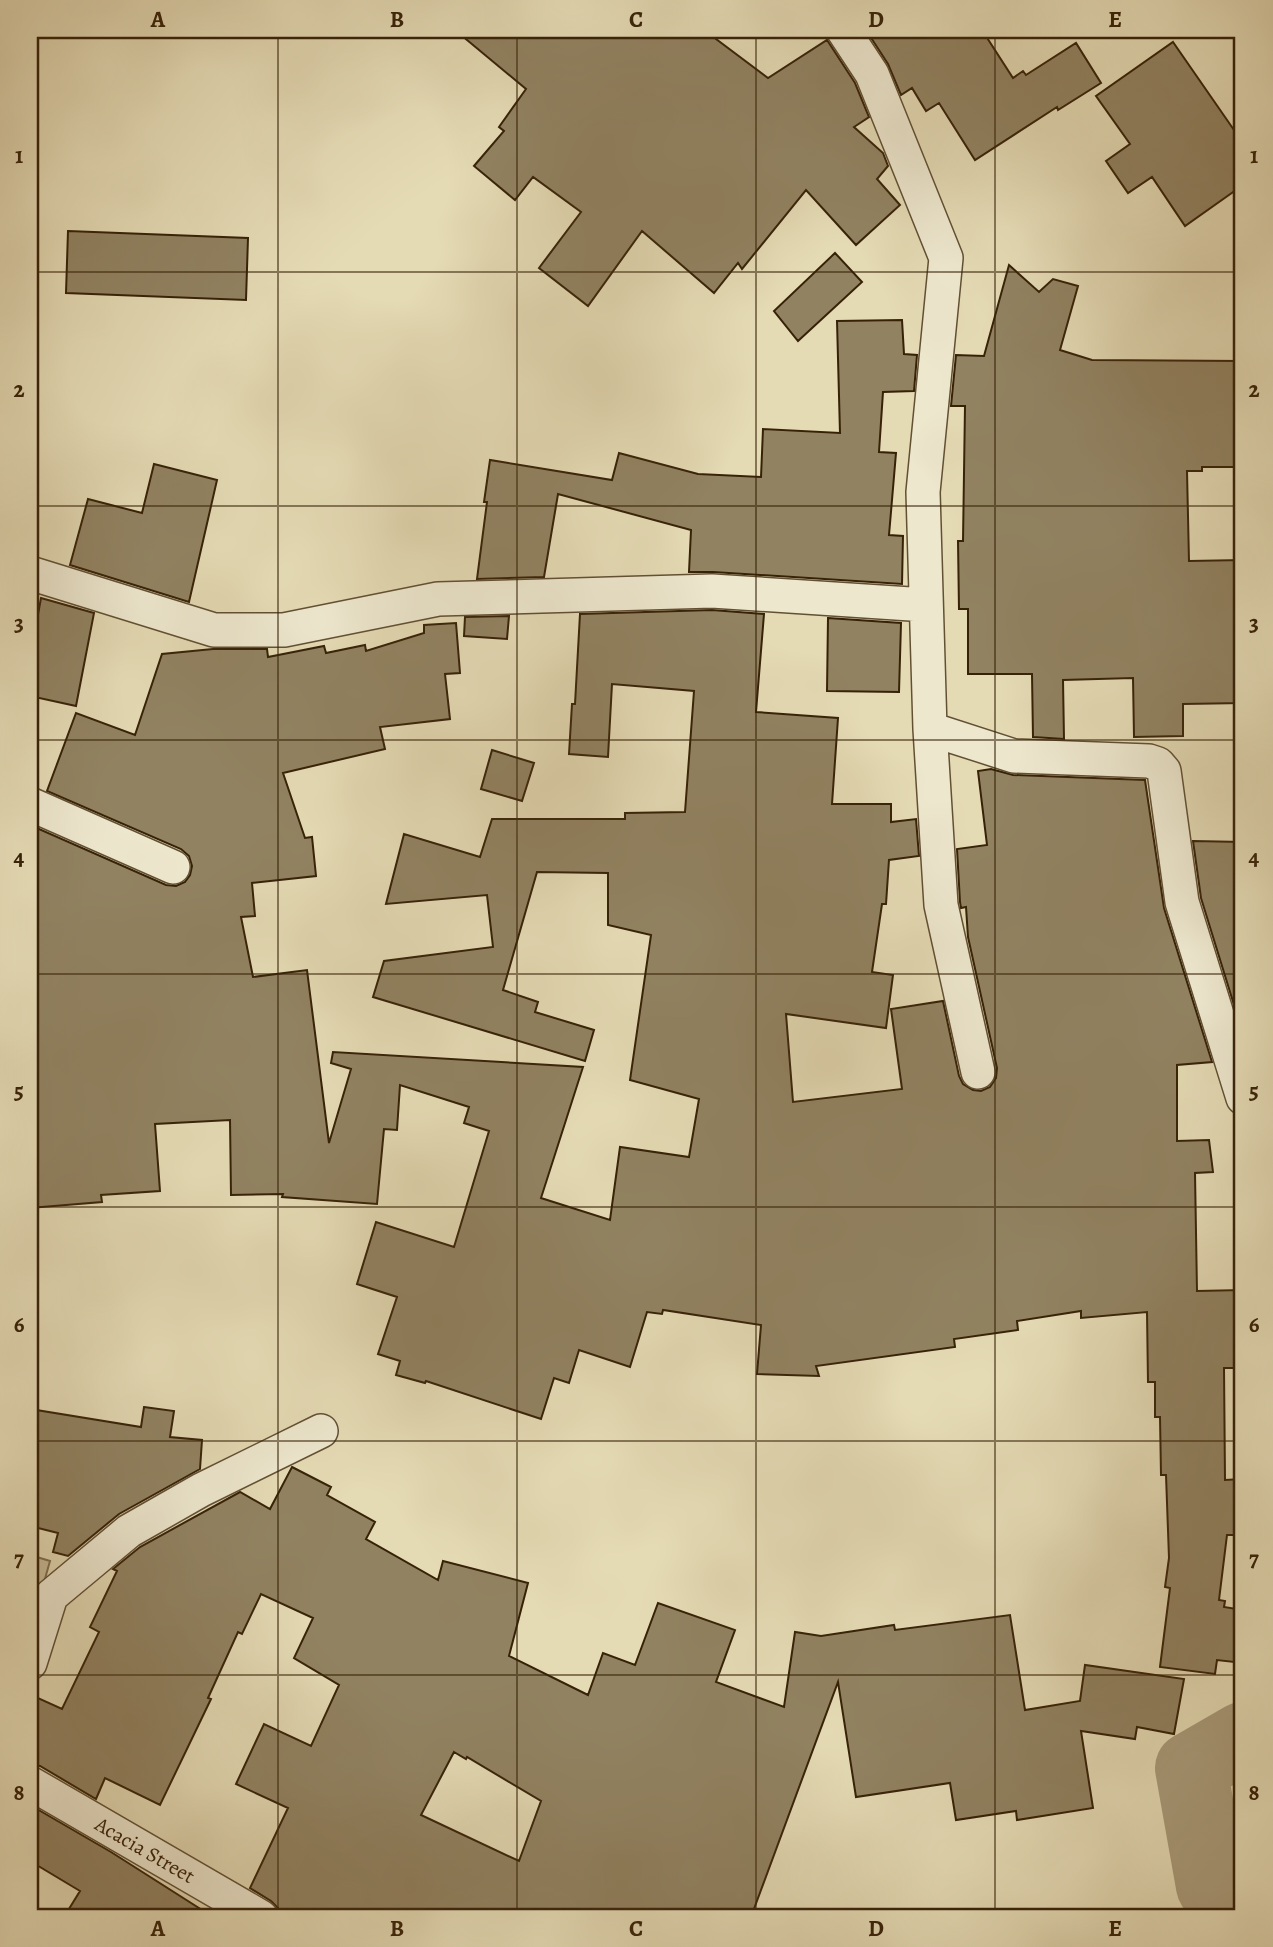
<svg xmlns="http://www.w3.org/2000/svg" width="1273" height="1947" font-family="Alegreya,serif">
	<rect width="100%" height="100%" fill="#e4dab4"/>
	<filter id="stains"><feTurbulence type="fractalNoise" baseFrequency=".00286" numOctaves="4"/><feColorMatrix values="0 0 0 0 .2 0 0 0 0 .09 0 0 0 0 .02 0 0 0 .5 -.17"/></filter>
	<radialGradient id="worn" r=".72"><stop offset=".6" stop-color="#630" stop-opacity="0"/><stop offset="1" stop-color="#630" stop-opacity=".3"/></radialGradient>
	<!-- green -->
	<path fill="#c7bb97" stroke="#7f6e50" stroke-width="2" d="M30 1555 50 1561 30 1632Z"/>
	<g fill="none" stroke-linecap="round" stroke-linejoin="round">
		<!-- river -->
		<path stroke="#a99b7a" stroke-width="72" d="M1233 1917 1212 1886 1191 1768 1243 1738"/>
	</g>
	<!-- building -->
	<path fill="#918261" stroke="#372208" stroke-width="2" fill-rule="evenodd" d="M455 30H704L768 78 827 40 855 83 869 117 854 127 883 153 888 166 877 179 900 205 856 245 806 190 742 269 738 263 714 293 642 231 588 306 539 268 581 212 533 177 515 200 474 166 504 131 499 127 526 89Z
		M866 30H982L1013 78 1023 71 1026 75 1076 43 1101 83 1058 110 1057 107 975 160 939 103 926 111 912 88 901 95 888 64Z
		M1173 42 1243 143V185L1185 226 1152 177 1128 193 1106 161 1130 144 1096 96Z
		M68 231 248 238 246 300 66 293Z
		M835 253 862 282 798 341 774 311Z
		M1009 265 1039 292 1053 279 1078 286 1060 350 1092 360 1243 361V467H1202V471H1187L1189 561 1243 560V703L1183 704V736L1134 737 1133 678 1063 680 1064 739 1033 737 1032 674H968V609H959L958 541H963L965 406H951L956 355 984 356Z
		M902 320 904 354 917 355 914 391 883 392 879 452 896 453 889 535 903 536 902 584 713 572H689L691 530 558 494 544 577 477 579 487 502H484L490 460 612 480 619 453 698 474 761 477 763 429 840 433 837 321Z
		M154 464 217 480 189 602 70 565 88 499 142 513Z
		M41 598 94 613 76 706 30 696V658Z
		M712 610 764 614 756 712 838 718 832 804H891V822L916 819 919 856 889 860 886 904H882L872 972 893 975 886 1028 786 1014 793 1102 902 1089 891 1009 943 1001 959 1076 963 1084 973 1090 981 1091 990 1087 996 1078 997 1068 968 937 966 907 961 908 960 902 957 849 987 845 978 771 991 769 1013 775 1145 780 1164 908 1212 1062 1177 1065V1141L1209 1140 1213 1172 1195 1173 1197 1291 1243 1290V1368H1224L1225 1480 1242 1479 1243 1535H1227L1219 1600 1225 1601 1224 1607 1243 1610V1663L1217 1660 1215 1674 1160 1667 1170 1588 1165 1587 1169 1558 1166 1475H1161L1160 1417H1155V1382H1148L1147 1312 1081 1318V1311L1017 1321 1018 1330 954 1339 955 1347 816 1366 819 1376 757 1374 761 1325 663 1310 662 1314 647 1312 630 1367 579 1350 569 1383 554 1378 541 1419 426 1381 425 1383 396 1375 400 1361 378 1354 397 1297 357 1284 376 1222 454 1247 489 1131 464 1123 469 1107 400 1085 397 1130 384 1129 377 1204 282 1197 283 1194 231 1195 230 1120 155 1124 160 1191 101 1195 102 1202 30 1208V825L166 885 176 886 185 882 190 875 192 866 189 856 181 849 47 791 76 713 135 735 162 654 213 649H267L268 657 324 646 326 653 365 645 366 651 424 633V625L456 623 460 673 445 674 450 719 380 727 385 749 283 773 305 838 312 837 316 876 252 883 255 916 241 917 253 977 307 970 329 1143 351 1069 331 1063 333 1052 583 1067 541 1198 610 1220 620 1147 689 1157 699 1099 630 1080 651 935 608 925V873L537 872 503 990 538 1002 535 1012 594 1030 585 1061 373 997 384 961 493 947 487 895 386 904 404 834 480 857 492 819H625V813L685 812 694 691 612 684 608 757 569 754 572 704H575L580 614Z
		M509 616 507 639 464 636 465 617Z
		M828 618 901 623 899 692 827 691Z
		M492 750 534 763 522 801 481 789Z
		M1193 841 1243 842V1034L1201 898Z
		M144 1407 174 1411 170 1437 202 1440 200 1469 119 1514 68 1556 53 1552 58 1533 30 1526V1409L141 1427Z
		M292 1467 331 1487 327 1495 375 1522 366 1539 438 1580 443 1561 528 1583 509 1656 588 1695 603 1653 635 1665 658 1603 735 1630 716 1682 784 1707 795 1632 821 1636 894 1625 895 1630 1010 1615 1025 1710 1080 1701 1085 1665 1184 1679 1174 1734 1137 1727 1135 1739 1081 1731 1093 1808 1017 1820 1016 1811 956 1820 950 1783 856 1797 838 1682 751 1917H280L278 1908 271 1901 250 1888 288 1808 236 1784 264 1724 311 1746 339 1685 294 1658 313 1618 261 1594 242 1634 238 1632 208 1698 211 1699 160 1805 105 1778 96 1799 40 1766 30 1764V1716L38 1698 62 1709 99 1632 90 1627 117 1571 113 1569 140 1547 240 1492 270 1509ZM454 1752 466 1759 467 1757 541 1801 519 1861 421 1815Z
		M30 1805 111 1852 213 1917H64L80 1891 30 1861Z"/>
	<g fill="none" stroke-linecap="round" stroke-linejoin="round">
		<defs>
			<path id="street" d="M843 30 872 74 946 258 923 492 930 729 941 905 978 1072
				M30 573 214 630H284L438 599 712 591 926 605
				M930 729 1014 756 1149 761 1158 764 1164 771 1182 902 1243 1098
				M30 804 173 867
				M30 1663 51 1596 129 1531 201 1490 321 1431
				M30 1783 261 1917"/>
		</defs>
		<!-- street casing -->
		<use href="#street" stroke="#625033" stroke-width="36"/>
		<!-- street -->
		<use href="#street" stroke="#ede7ce" stroke-width="33"/>
	</g>
	<!-- grid -->
	<path fill="none" stroke="#372208" stroke-width="2" stroke-opacity="0.55" d="M278 30V1917M517 30V1917M756 30V1917M995 30V1917M30 272H1243M30 506H1243M30 740H1243M30 974H1243M30 1207H1243M30 1441H1243M30 1675H1243"/>
	<g text-anchor="middle" stroke-width="6" stroke-linejoin="round" paint-order="stroke">
		<!-- street labels -->
		<g font-size="21" fill="#372208" stroke="#ede7ce">
			<text transform="translate(145 1850) rotate(30)" y="7">Acacia Street</text>
		</g>
	</g>
	<!-- margin -->
	<rect width="1273" height="1947" fill="none" stroke="#e4dab4" stroke-width="77"/>
	<rect x="38" y="38" width="1196" height="1871" fill="none" stroke="#372208" stroke-width="2.5"/>
	<g font-size="23" text-anchor="middle" font-weight="bold" fill="#372208">
		<text x="158" y="27">A</text>
		<text x="397" y="27">B</text>
		<text x="636" y="27">C</text>
		<text x="876" y="27">D</text>
		<text x="1115" y="27">E</text>
		<text x="19" y="163">1</text>
		<text x="1254" y="163">1</text>
		<text x="19" y="397">2</text>
		<text x="1254" y="397">2</text>
		<text x="19" y="631">3</text>
		<text x="1254" y="631">3</text>
		<text x="19" y="865">4</text>
		<text x="1254" y="865">4</text>
		<text x="19" y="1098">5</text>
		<text x="1254" y="1098">5</text>
		<text x="19" y="1332">6</text>
		<text x="1254" y="1332">6</text>
		<text x="19" y="1566">7</text>
		<text x="1254" y="1566">7</text>
		<text x="19" y="1800">8</text>
		<text x="1254" y="1800">8</text>
		<text x="158" y="1936">A</text>
		<text x="397" y="1936">B</text>
		<text x="636" y="1936">C</text>
		<text x="876" y="1936">D</text>
		<text x="1115" y="1936">E</text>
	</g>
	<rect width="100%" height="100%" filter="url(#stains)"/>
	<rect width="100%" height="100%" fill="url(#worn)"/>
</svg>
